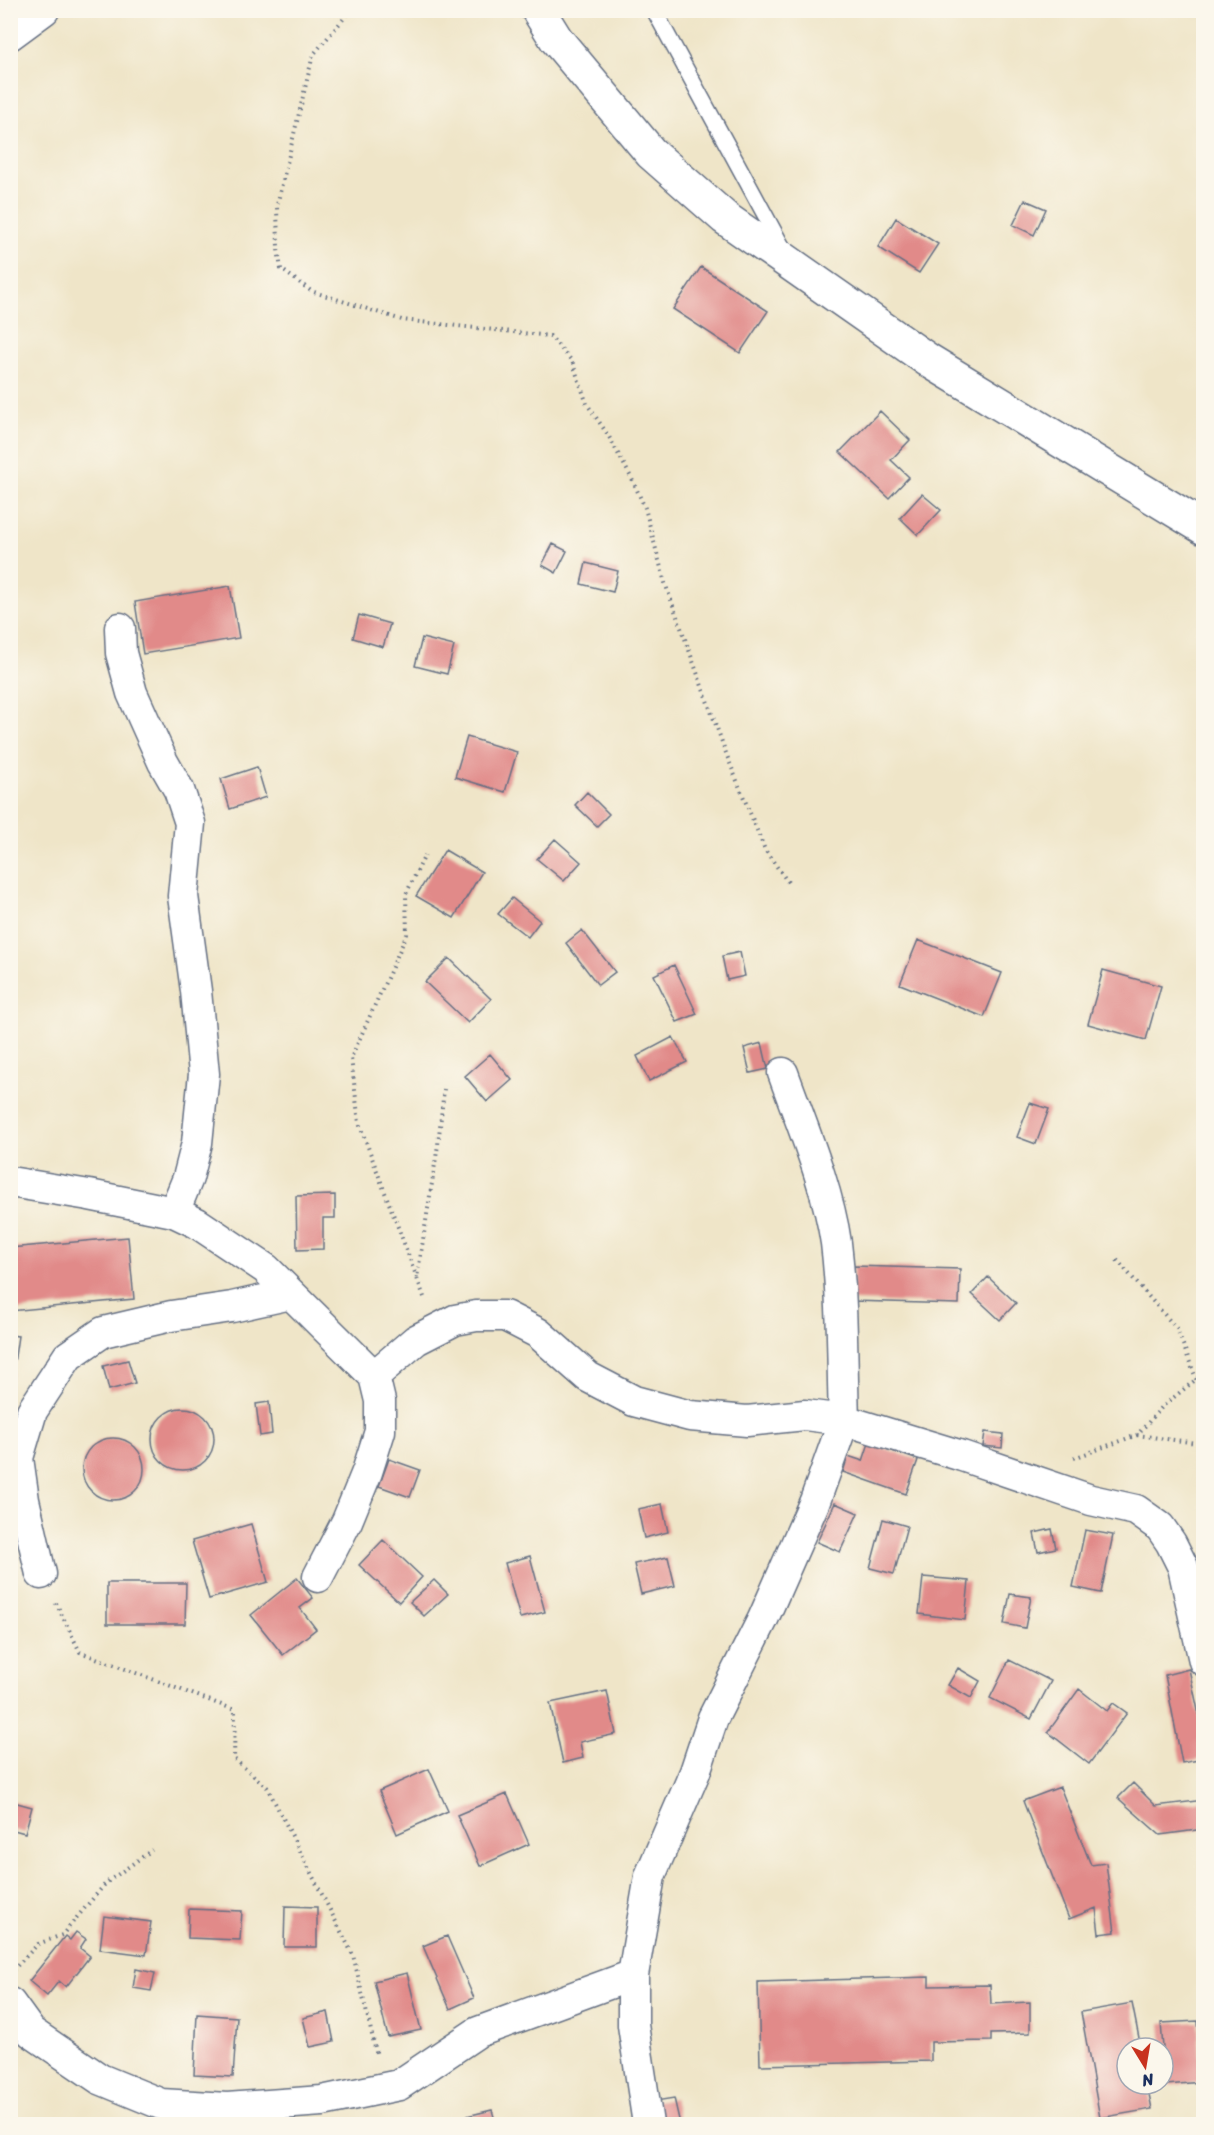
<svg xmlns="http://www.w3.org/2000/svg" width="1214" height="2135" font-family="Sriracha,sans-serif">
	<rect width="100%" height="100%" fill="#fbf7ec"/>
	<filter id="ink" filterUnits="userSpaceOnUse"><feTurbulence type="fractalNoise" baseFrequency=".0167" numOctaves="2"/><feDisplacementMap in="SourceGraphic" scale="12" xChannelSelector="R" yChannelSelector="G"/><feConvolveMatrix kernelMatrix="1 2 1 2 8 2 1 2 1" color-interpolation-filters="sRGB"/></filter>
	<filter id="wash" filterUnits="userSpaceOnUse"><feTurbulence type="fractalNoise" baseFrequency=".008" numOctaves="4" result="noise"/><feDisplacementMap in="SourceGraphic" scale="24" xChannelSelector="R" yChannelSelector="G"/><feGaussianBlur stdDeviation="1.35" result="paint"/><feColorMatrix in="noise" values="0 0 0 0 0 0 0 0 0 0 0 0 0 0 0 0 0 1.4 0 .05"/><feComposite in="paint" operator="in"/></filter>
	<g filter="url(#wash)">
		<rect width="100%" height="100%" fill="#efe5c8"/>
		<g id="blocks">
			<!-- building -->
			<path fill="#e18a89" d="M1025 200 1046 209 1034 235 1013 225Z
				M896 218 938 244 919 273 878 247Z
				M701 267 768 311 740 353 673 309Z
				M880 411 910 440 891 460 909 477 889 498 840 452Z
				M922 494 941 510 918 535 900 518Z
				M553 544 567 551 556 573 542 565Z
				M586 563 618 571 613 592 581 584Z
				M230 586 239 638 143 654 135 602Z
				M359 615 390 624 383 647 353 638Z
				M422 638 454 646 447 674 415 666Z
				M467 737 517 752 505 792 455 777Z
				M257 767 266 797 230 809 221 779Z
				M587 792 609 814 597 826 575 805Z
				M555 839 581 862 564 881 537 859Z
				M445 850 482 872 454 918 416 896Z
				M512 898 540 921 528 937 498 914Z
				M582 930 615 972 598 985 566 943Z
				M918 940 1002 973 984 1017 900 984Z
				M740 952 745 976 727 980 722 956Z
				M449 958 491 999 468 1023 425 982Z
				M674 965 697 1014 677 1022 654 975Z
				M1103 970 1161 986 1146 1040 1088 1024Z
				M673 1037 687 1062 649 1081 637 1056Z
				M762 1043 768 1069 750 1073 744 1048Z
				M490 1054 512 1080 487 1102 465 1076Z
				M1030 1103 1049 1109 1036 1144 1017 1137Z
				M335 1195V1218H323V1249L297 1250 296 1196Z
				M128 1237 134 1299 10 1311V1248Z
				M853 1266 960 1269 959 1304 852 1301Z
				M988 1277 1016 1303 1000 1320 972 1294Z
				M10 1335 18 1336 12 1377 10 1376Z
				M128 1360 135 1383 109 1390 103 1366Z
				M269 1402 272 1434 260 1436 256 1404Z
				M152 1439a31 31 0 1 1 62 0a31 31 0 1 1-62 0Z
				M985 1432 1003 1434 1002 1448 983 1446Z
				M82 1469a31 31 0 1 1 62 0a31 31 0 1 1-62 0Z
				M869 1443 918 1460 906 1494 843 1472 848 1456 863 1461Z
				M389 1459 420 1470 410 1497 379 1486Z
				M835 1503 858 1513 840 1552 817 1542Z
				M662 1504 668 1532 644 1538 638 1509Z
				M883 1519 907 1526 894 1574 870 1568Z
				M251 1524 268 1582 209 1599 192 1541Z
				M1052 1529 1056 1548 1038 1552 1034 1533Z
				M1085 1530 1113 1535 1101 1593 1073 1587Z
				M383 1540 422 1577 399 1602 359 1565Z
				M530 1556 545 1612 520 1618 505 1563Z
				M668 1557 675 1586 641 1594 634 1564Z
				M923 1577 969 1581 965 1620 919 1614Z
				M297 1578 313 1598 300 1608 316 1629 283 1655 251 1615Z
				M434 1580 448 1594 424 1616 410 1602Z
				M107 1583H186L185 1624H107Z
				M1010 1594 1031 1597 1025 1628 1004 1624Z
				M1009 1660 1051 1681 1031 1719 990 1698Z
				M958 1668 980 1681 971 1698 948 1685Z
				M1189 1669 1204 1738V1759L1182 1763 1165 1675Z
				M1079 1689 1107 1711 1113 1703 1127 1713 1089 1764 1048 1732Z
				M607 1691 616 1734 580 1742 583 1758 563 1763 550 1703Z
				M429 1769 448 1811 397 1834 379 1791Z
				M1133 1783 1156 1806 1204 1800V1829L1160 1835 1118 1798Z
				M1060 1787 1091 1865 1106 1863 1115 1932 1099 1934 1096 1908 1069 1919 1023 1801Z
				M507 1794 529 1844 480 1866 457 1815Z
				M10 1801 32 1807 25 1833 10 1829Z
				M285 1906 317 1907V1947H284Z
				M189 1909 242 1911 240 1940 188 1938Z
				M104 1916 151 1922 146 1955 100 1949Z
				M76 1932 86 1939 80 1948 90 1956 66 1987 59 1981 47 1996 29 1981 65 1936 70 1940Z
				M447 1936 474 1998 450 2009 423 1946Z
				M136 1969 155 1973 151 1991 133 1988Z
				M407 1973 421 2030 388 2037 374 1981Z
				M929 1977V1986L990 1985 991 2004 1030 2002V2033L991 2034V2041L931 2042V2061L760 2065 758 1982Z
				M1132 2003 1141 2048H1127V2084H1147L1152 2109 1100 2118 1081 2012Z
				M328 2012 334 2042 310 2047 303 2018Z
				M197 2014 237 2017 233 2077 194 2075Z
				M1198 2021 1202 2082 1166 2085 1161 2023Z
				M674 2098 680 2124H660L655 2101Z
				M492 2110 496 2124H443L442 2122Z"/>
		</g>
	</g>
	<g filter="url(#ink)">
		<use href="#blocks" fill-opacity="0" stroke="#656f83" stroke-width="1.5"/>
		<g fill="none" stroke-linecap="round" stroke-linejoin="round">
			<defs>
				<path id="lane" d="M654 10 784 250"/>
				<path id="street" d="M10 35 44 10
					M120 628 121 653 132 693 163 762 179 790 190 823 183 896 196 991 204 1074 197 1143 188 1178 174 1212
					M783 1073C802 1126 828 1187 836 1243 843 1301 842 1361 844 1420L962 1456 1091 1500 1136 1510 1160 1527 1171 1543 1183 1567 1204 1661
					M10 1182 89 1195 174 1212 197 1223 266 1269 374 1376
					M41 1574 24 1500 18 1458 32 1411 68 1356 103 1332 171 1316 232 1307 291 1294
					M318 1577 347 1521 367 1472 380 1431V1401L374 1376 416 1340 455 1320 476 1316H505L538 1333 588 1377 634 1401 690 1416 747 1421 805 1415 844 1420 815 1501 763 1619 713 1718 695 1772 650 1876 633 1975V2025L648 2124
					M10 2003 31 2032 100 2079 161 2104 227 2108 322 2101 399 2085 478 2032 633 1975"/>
				<path id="secondary" d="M538 10 556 39 651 153 725 218 928 360 1204 528"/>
			</defs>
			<!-- lane casing -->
			<use href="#lane" stroke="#656f83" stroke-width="18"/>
			<!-- street casing -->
			<use href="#street" stroke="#656f83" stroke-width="33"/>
			<!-- secondary casing -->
			<use href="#secondary" stroke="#656f83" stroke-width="36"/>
			<!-- path -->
			<path stroke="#656f83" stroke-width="4" stroke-dasharray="1.5 4.5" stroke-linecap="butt" d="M351 10 313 55 277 205 278 249 281 269 311 291 402 320 550 336 572 361 587 404 608 435 633 481 645 508 665 583 727 756 765 850 790 885
				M1117 1260 1177 1329 1204 1399
				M417 1278 359 1123 351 1058 407 934 406 894 425 855
				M424 1297 417 1278 438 1145 444 1089
				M1137 1435 1204 1444
				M1074 1458 1137 1435 1163 1406 1204 1373
				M56 1603 80 1652 235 1710 234 1759 267 1787 353 1955 377 2056
				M13 1970 38 1944 62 1935 106 1883 152 1850
				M1199 2099 1203 2124"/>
			<!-- lane -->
			<use href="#lane" stroke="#fff" stroke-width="15"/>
			<!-- street -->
			<use href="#street" stroke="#fff" stroke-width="30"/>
			<!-- secondary -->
			<use href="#secondary" stroke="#fff" stroke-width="33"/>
		</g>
	</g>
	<!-- margin -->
	<rect width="1214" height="2135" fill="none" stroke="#fbf7ec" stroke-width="36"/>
	<!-- north arrow -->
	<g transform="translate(1145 2066) rotate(169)"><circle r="28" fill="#fbf7ec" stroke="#a1a7b3" stroke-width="1.5"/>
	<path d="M0-4.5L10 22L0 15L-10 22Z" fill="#c8321e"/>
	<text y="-9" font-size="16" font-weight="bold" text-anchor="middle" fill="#1b2f5e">N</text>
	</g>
</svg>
